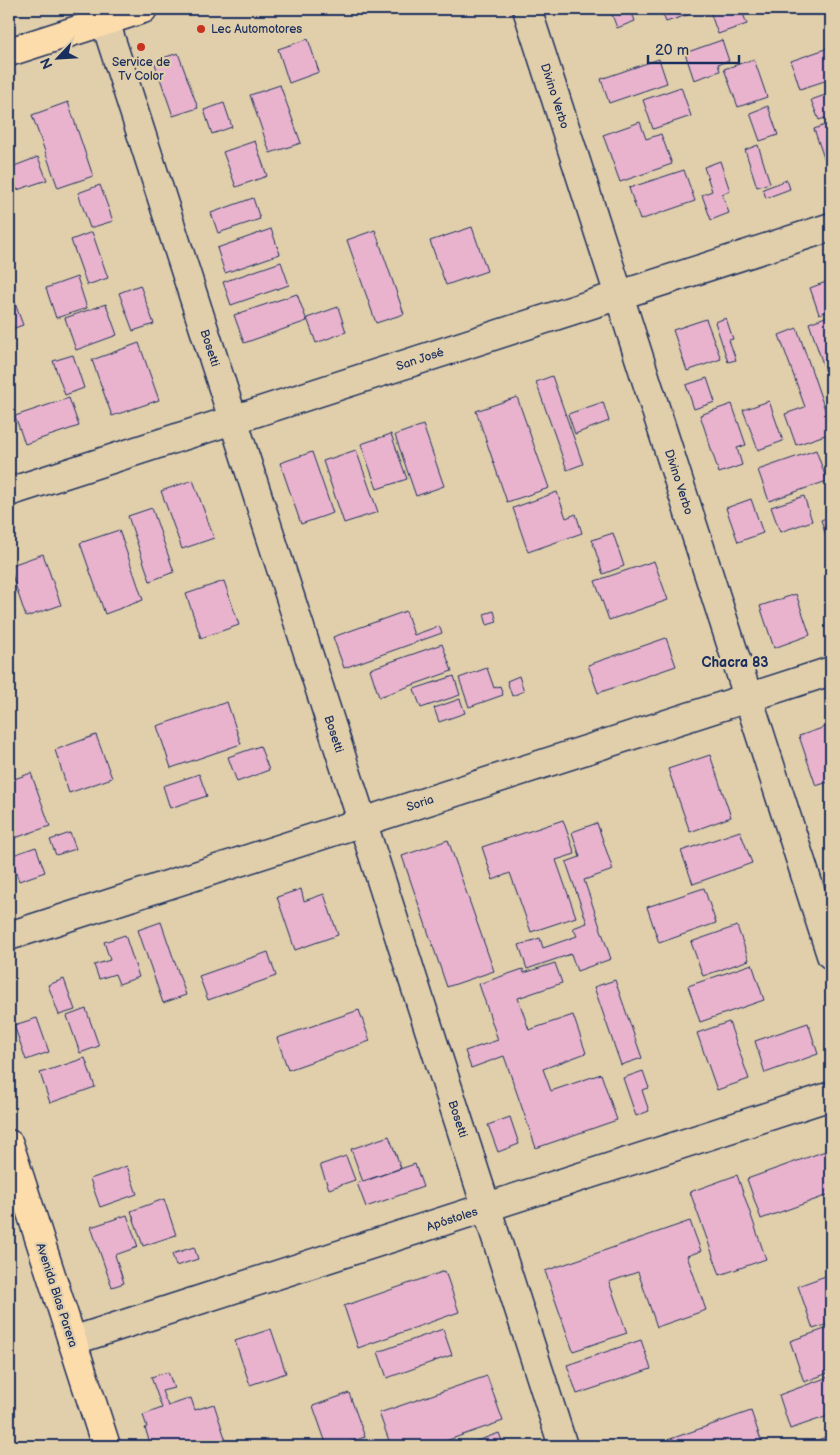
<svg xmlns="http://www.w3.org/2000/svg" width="840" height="1455" font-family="'Balsamiq Sans',sans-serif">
	<rect width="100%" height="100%" fill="#e1cfac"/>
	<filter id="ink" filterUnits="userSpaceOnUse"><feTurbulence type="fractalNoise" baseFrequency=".02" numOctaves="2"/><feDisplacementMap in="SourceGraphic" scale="10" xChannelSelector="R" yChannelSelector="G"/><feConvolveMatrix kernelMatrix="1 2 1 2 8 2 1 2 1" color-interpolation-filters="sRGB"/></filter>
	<g filter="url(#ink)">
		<!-- building -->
		<path fill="#e9b3cd" stroke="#1b2f5e" d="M610 9H643L632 13 635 21 617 28Z
			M661 9H692L693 13 666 22Z
			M709 9H741L747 24 718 34Z
			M308 39 319 72 289 83 278 49Z
			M722 40 729 61 718 64 720 71 694 80 685 53Z
			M831 47V79L800 89 791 61Z
			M178 53 198 108 173 116 154 61Z
			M659 59 667 83 609 103 601 79Z
			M754 59 767 97 738 107 724 69Z
			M280 85 301 143 270 153 250 95Z
			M681 87 691 116 653 129 643 100Z
			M831 93V116L819 120 811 100Z
			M68 102 93 176 58 188 32 115Z
			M224 103 232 127 212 134 204 110Z
			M768 106 778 135 760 141 750 113Z
			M640 122 646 139 661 134 672 164 620 182 603 135Z
			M831 123V155L824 158 814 129Z
			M255 141 267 176 236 187 223 152Z
			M758 145 770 183 757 187 745 150Z
			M38 157 47 180 17 190 9 168Z
			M720 161 730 191 722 194 729 213 711 220 702 195 712 191 704 167Z
			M684 170 695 201 640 220 629 188Z
			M787 180 790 189 766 198 763 189Z
			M100 185 113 221 90 228 78 193Z
			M253 198 260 219 218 233 211 213Z
			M472 227 487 271 446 285 430 241Z
			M271 229 280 254 225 273 217 248Z
			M375 230 404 314 376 323 347 240Z
			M92 232 108 278 87 285 71 240Z
			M281 262 289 285 231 305 223 282Z
			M77 277 87 308 56 318 46 288Z
			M826 282 831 296V310L819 314 810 288Z
			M140 285 154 324 133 331 119 293Z
			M297 294 307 321 244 343 234 315Z
			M13 298 23 325 9 330V300Z
			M106 304 117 335 76 350 65 318Z
			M338 307 346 332 316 343 307 318Z
			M831 315V388L809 323Z
			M726 318 733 339 729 340 736 360 728 362 715 322Z
			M706 319 721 359 687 371 673 330Z
			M797 328 831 427V433L796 445 785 414 805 407 779 335Z
			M139 343 159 400 112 416 92 360Z
			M73 355 84 388 65 395 53 361Z
			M552 376 583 464 567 470 536 382Z
			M707 378 715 402 694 409 686 385Z
			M517 397 549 488 507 502 476 411Z
			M69 398 79 426 25 444 15 416Z
			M769 401 783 441 758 450 743 410Z
			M603 402 609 421 575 434 568 414Z
			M732 404 746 445 737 448 742 465 719 473 700 415Z
			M423 425 444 486 416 496 395 435Z
			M391 434 407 479 377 489 361 444Z
			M356 450 378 512 344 523 323 461Z
			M816 450 827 481 769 501 758 470Z
			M312 452 333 513 301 524 280 463Z
			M193 480 214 538 182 549 161 491Z
			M557 492 566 518 576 514 582 533 528 552 513 508Z
			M804 496 812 521 780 532 771 507Z
			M751 499 763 533 738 542 726 508Z
			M152 508 174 572 150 581 128 516Z
			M831 516V551L821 520Z
			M119 530 143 600 105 614 80 543Z
			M613 533 624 566 603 574 592 540Z
			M43 554 61 605 26 617 9 566Z
			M654 561 668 600 609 620 595 581Z
			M224 581 239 625 201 638 186 594Z
			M796 594 810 635 774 648 760 606Z
			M406 611 414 635 439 626 442 633 344 668 333 637Z
			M494 611 497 622 487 625 484 614Z
			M666 638 676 666 598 693 588 665Z
			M442 644 452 671 379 697 370 669Z
			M487 668 494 688 500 686 503 695 469 707 459 678Z
			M454 676 460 695 421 708 414 689Z
			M519 676 524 691 512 696 507 681Z
			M460 699 465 713 439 722 434 708Z
			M227 702 241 744 171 768 157 726Z
			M831 725V781L816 786 799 736Z
			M96 735 112 778 69 793 55 750Z
			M260 746 269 770 237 782 228 757Z
			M710 755 731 817 690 832 668 769Z
			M31 773 50 826 9 840V781Z
			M199 774 207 796 170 808 163 786Z
			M563 820 575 854 556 860 576 917 531 932 510 873 493 880 482 847Z
			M597 823 613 870 584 880 611 959 577 971 571 954 527 969 519 945 540 938 543 948 577 936 573 928 587 923 566 862 580 857 572 832Z
			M740 831 752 863 693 884 681 851Z
			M70 833 76 849 56 855 50 840Z
			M448 840 494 971 447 987 402 856Z
			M36 847 45 872 19 881 10 856Z
			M704 888 716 923 659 943 647 907Z
			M301 889 304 901 324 894 338 935 295 950 277 897Z
			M161 922 186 995 163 1003 138 930Z
			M737 926 749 960 703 976 691 942Z
			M125 935 139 977 119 984 115 974 99 979 94 965 110 960 104 942Z
			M268 952 276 976 208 1000 199 976Z
			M555 963 562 983 518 998 529 1030 573 1015 586 1053 543 1069 551 1091 601 1074 617 1120 536 1148 504 1056 471 1068 465 1051 498 1040 479 984 523 969 524 973Z
			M752 964 764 1000 700 1022 688 986Z
			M64 979 75 1010 59 1015 48 985Z
			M615 980 642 1058 621 1065 594 987Z
			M86 1009 99 1046 80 1053 67 1016Z
			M359 1010 370 1041 288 1070 277 1038Z
			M37 1018 49 1052 26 1060 14 1025Z
			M729 1022 749 1079 717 1090 697 1033Z
			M808 1023 818 1054 765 1073 755 1041Z
			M85 1058 95 1087 50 1103 40 1073Z
			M643 1071 649 1088 642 1090 649 1111 636 1116 623 1078Z
			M510 1117 519 1144 498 1152 488 1125Z
			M389 1136 401 1168 363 1182 351 1149Z
			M831 1149V1194L761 1219 747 1179Z
			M346 1156 355 1180 329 1189 320 1165Z
			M415 1164 423 1187 366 1207 357 1183Z
			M127 1166 137 1194 100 1207 90 1179Z
			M737 1175 766 1259 720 1275 690 1192Z
			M164 1199 176 1235 143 1246 131 1211Z
			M127 1215 138 1247 115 1255 124 1283 112 1287 91 1227Z
			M690 1221 701 1251 687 1256 706 1310 657 1327 638 1272 609 1282 627 1333 573 1351 545 1271Z
			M194 1247 198 1259 176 1266 172 1254Z
			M445 1271 459 1312 358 1348 344 1306Z
			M831 1274V1323L813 1329 798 1286Z
			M831 1327V1372L804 1382 790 1341Z
			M271 1329 286 1373 250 1385 235 1341Z
			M443 1329 452 1355 387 1378 378 1352Z
			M641 1340 651 1369 577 1394 567 1365Z
			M168 1372 174 1388 162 1391 168 1406 191 1398 195 1410 214 1404 227 1444 222 1446H151L145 1428 147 1427 143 1415 162 1408 151 1377Z
			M487 1376 503 1421 431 1446H391L379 1413Z
			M831 1376V1415L790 1429 779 1395Z
			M349 1393 365 1437 338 1446H327L313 1406Z
			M751 1411 763 1446H657L656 1444Z
			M499 1433 504 1446H463Z
			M831 1435V1446H811L810 1443Z"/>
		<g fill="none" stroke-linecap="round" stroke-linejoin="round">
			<defs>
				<path id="street" d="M527 9 831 955
					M105 21 563 1446
					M9 492 831 227
					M9 936 831 671
					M72 1341 831 1096"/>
				<path id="primary" d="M9 52 143 9
					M9 1144 106 1446"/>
			</defs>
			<!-- street casing -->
			<use href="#street" stroke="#1b2f5e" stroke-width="31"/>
			<!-- primary casing -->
			<use href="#primary" stroke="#1b2f5e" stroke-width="31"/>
			<!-- street -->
			<use href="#street" stroke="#e1cfac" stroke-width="28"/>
			<!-- primary -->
			<use href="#primary" stroke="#fddcac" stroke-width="28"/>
		</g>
	</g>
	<!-- markers -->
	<g fill="#c8321e" stroke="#e1cfac" stroke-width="2">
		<circle cx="201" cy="29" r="5"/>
		<circle cx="141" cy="47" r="5"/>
	</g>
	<g text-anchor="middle" stroke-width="4.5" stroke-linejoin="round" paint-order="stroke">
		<!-- poi labels -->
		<g font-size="12" fill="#1b2f5e" stroke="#e1cfac" text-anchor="start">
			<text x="211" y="33">Lec Automotores</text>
			<text x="141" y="66" text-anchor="middle">Service de<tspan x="141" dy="14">Tv Color</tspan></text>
		</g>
		<!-- street labels -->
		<g font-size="12" fill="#1b2f5e" stroke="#e1cfac">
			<text transform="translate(555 96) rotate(72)" y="4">Divino Verbo</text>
			<text transform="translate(210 348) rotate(72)" y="4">Bosetti</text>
			<text transform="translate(420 359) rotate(-18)" y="4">San José</text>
			<text transform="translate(679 482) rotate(72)" y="4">Divino Verbo</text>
			<text transform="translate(334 734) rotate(72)" y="4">Bosetti</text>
			<text transform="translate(420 803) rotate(-18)" y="4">Soria</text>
			<text transform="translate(458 1119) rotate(72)" y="4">Bosetti</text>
			<text transform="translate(452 1219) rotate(-18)" y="4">Apóstoles</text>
			<text transform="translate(57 1295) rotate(72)" y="4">Avenida Blas Parera</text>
		</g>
		<!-- neighbourhood labels -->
		<g font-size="14" font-weight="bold" fill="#1b2f5e" stroke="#e1cfac">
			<text x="735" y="667">Chacra 83</text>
		</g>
	</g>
	<!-- margin -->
	<rect width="840" height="1455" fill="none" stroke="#e1cfac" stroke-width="30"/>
	<rect x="15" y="15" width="810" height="1425" fill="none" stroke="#1b2f5e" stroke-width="2" filter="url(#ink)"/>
	<!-- north arrow -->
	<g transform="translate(58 58) rotate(245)" stroke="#e1cfac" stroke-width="4" paint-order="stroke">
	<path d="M0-4L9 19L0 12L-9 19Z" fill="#1b2f5e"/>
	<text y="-8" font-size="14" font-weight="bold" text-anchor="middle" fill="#1b2f5e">N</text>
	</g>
	<!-- scale -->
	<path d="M648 55v8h91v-8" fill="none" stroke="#1b2f5e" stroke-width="2.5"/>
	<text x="655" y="55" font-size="15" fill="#1b2f5e" stroke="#e1cfac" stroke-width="4" paint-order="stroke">20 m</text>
</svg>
